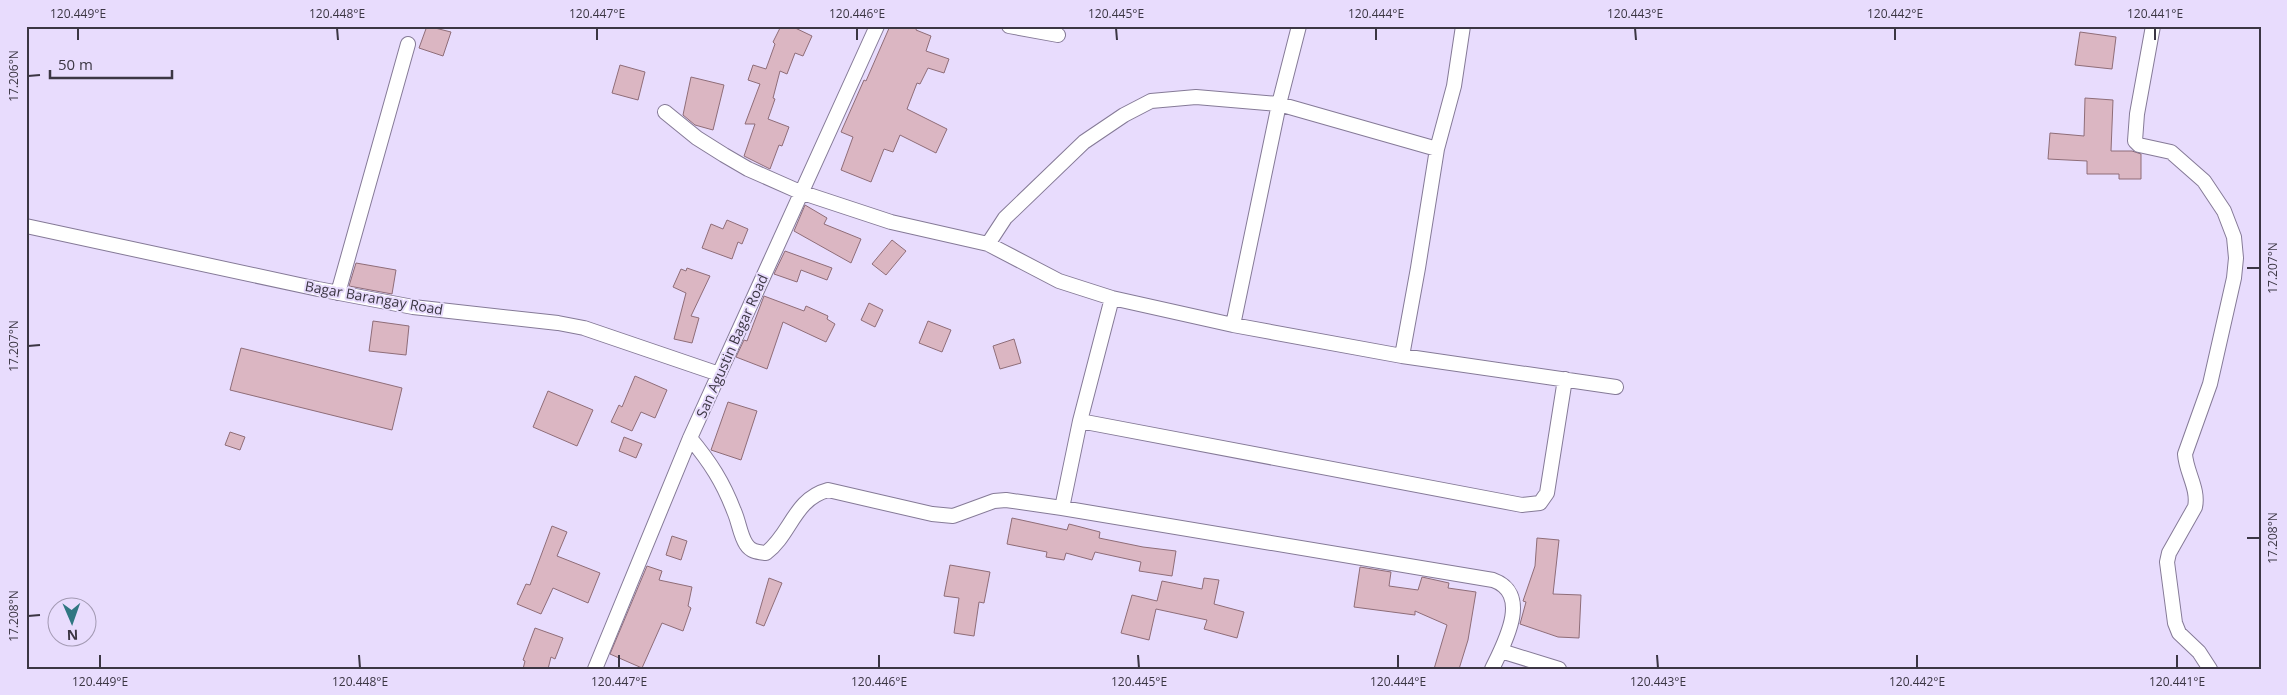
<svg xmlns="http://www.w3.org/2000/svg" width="2287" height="695" font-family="'Open Sans',sans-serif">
	<rect width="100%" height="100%" fill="#e8dcfd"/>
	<!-- building -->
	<path fill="#dbb6c2" stroke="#8f6d78" d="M427 26 451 32 443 56 419 48Z
		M781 26H791L812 36 803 56 795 53 787 74 780 71 773 98 775 99 768 119 789 127 782 146 779 145 770 169 744 156 755 124H745L760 84 748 80 753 65 766 69 775 44 773 42Z
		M890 26H917L916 30 931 36 926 51 949 59 944 73 928 68 920 84 917 83 907 109 947 129 936 153 900 135 893 152 884 149 871 182 841 170 853 137 841 132 864 80 866 81Z
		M2080 32 2116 37 2112 69 2075 65Z
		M620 65 645 72 638 100 612 93Z
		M691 77 724 85 713 130 695 125 683 115Z
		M2085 98 2113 100 2111 151H2132L2141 154V179H2119V174H2087V161L2048 159 2050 133 2084 136Z
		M805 205 827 218 824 224 861 239 851 263 794 231Z
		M727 220 748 229 742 244 738 242 732 259 702 248 711 224 723 229Z
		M892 240 906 251 886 275 872 264Z
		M785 251 832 268 827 280 801 270 797 282 774 274Z
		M356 263 396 270 392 294 349 286Z
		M687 268 710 276 691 316 699 318 692 343 674 339 686 293 673 287 681 269 686 271Z
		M764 296 804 311 806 306 828 316 827 319 835 324 826 342 783 322 767 369 736 357 744 340 747 341Z
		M869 303 883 310 875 327 861 320Z
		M373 321 409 326 406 355 369 351Z
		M928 321 951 330 942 352 919 343Z
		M1014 339 1021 363 1000 369 993 346Z
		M241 348 402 388 392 430 230 390Z
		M635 376 667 390 655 418 641 412 632 431 611 422 619 405 622 407Z
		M548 391 593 410 577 446 533 427Z
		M728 402 757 411 741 460 711 450Z
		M230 432 245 437 240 450 225 445Z
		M624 437 642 444 636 458 619 451Z
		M1012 518 1067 530 1069 524 1100 532 1099 538 1143 547 1176 551 1172 576 1139 571 1141 562 1095 552 1092 560 1066 553 1064 560 1046 557 1047 552 1007 544Z
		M552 526 567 532 557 556 600 573 588 603 553 588 541 614 517 604 526 584 530 585Z
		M672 536 687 541 681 560 666 555Z
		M1537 538 1559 540 1553 594 1581 595 1579 638 1558 637 1520 624 1526 602 1523 601 1535 566Z
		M950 565 990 572 984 603 979 602 974 636 954 633 959 598 944 596Z
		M647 566 662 571 659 580 692 587 688 606 691 608 683 631 662 623 642 668 610 654Z
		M1360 567 1391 572 1389 586 1418 590 1422 577 1449 583 1448 588 1476 592 1468 640 1459 669H1434L1447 625 1415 611V615L1354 607Z
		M769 578 782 583 764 626 756 623Z
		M1204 578 1219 580 1214 604 1244 612 1237 638 1204 629 1207 620 1156 609 1149 640 1121 633 1132 595 1157 601 1162 581 1202 589Z
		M535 628 563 638 555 659 551 657 548 669H523L525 661 523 660Z"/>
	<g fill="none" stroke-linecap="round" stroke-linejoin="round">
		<defs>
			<path id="minor" d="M1009 26 1058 35
				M2153 26 2137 114 2135 141 2139 145 2171 152 2204 181 2224 211 2234 237 2236 258 2234 278 2210 384 2185 454C2186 472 2199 489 2195 507L2169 553 2167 562 2175 623 2179 633 2199 652 2210 669
				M665 112 697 138 724 155 748 169 800 192 891 222 988 244 1059 281 1112 298 1233 325 1402 356 1616 387
				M26 226 318 289 413 307 558 323 584 328 719 374
				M988 244 1005 218 1084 142 1124 115 1151 101 1196 97 1279 104 1437 149
				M338 293 408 44
				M1233 325 1279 104 1299 26
				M1402 356 1418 268 1437 149 1454 86 1463 26
				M1080 421 1522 505 1540 503 1547 493 1565 379
				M690 438C710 462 723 482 734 511 739 522 740 535 746 544 751 552 758 552 766 553 791 534 794 499 828 490L932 514 953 516 994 501 1006 500 1062 508 1493 580C1532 594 1504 644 1492 669
				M1062 508 1080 421 1112 298
				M1501 651 1559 669
				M595 669 690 438 877 26"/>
		</defs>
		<!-- minor casing -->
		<use href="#minor" stroke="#857a97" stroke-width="16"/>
		<!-- minor -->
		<use href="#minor" stroke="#fff" stroke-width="14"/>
	</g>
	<!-- ticks -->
	<path fill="none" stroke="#3b3643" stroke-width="2" d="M78 28V40M337 28 338 40M597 28V40M857 28V40M1116 28 1117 40M1376 28V40M1635 28 1636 40M1895 28V40M2155 28V40M28 76 40 75M2247 268H2260M28 346 40 345M2247 538H2260M28 616 40 615M100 655V668M359 655 360 668M619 655V668M879 655V668M1138 655 1139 668M1398 655V668M1657 655 1658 668M1917 655V668M2177 655V668"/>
	<g text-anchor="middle" stroke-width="4" stroke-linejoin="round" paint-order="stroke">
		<!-- street labels -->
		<g font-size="14" fill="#3b3643" stroke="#e8dcfd">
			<text transform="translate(374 298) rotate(10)" y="5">Bagar Barangay Road</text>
			<text transform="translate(732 346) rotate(-66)" y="5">San Agustin Bagar Road</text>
		</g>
	</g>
	<!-- border -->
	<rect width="2287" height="695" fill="none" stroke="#e8dcfd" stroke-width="55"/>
	<!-- north arrow -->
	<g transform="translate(72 622) rotate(178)"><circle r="24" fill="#e8dcfd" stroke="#a39ab3"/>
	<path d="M0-4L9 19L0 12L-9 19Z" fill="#307782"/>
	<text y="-8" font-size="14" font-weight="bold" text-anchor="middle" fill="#3b3643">N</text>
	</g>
	<!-- scale -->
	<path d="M50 70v8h122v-8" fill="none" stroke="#3b3643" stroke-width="2.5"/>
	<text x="58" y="70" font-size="15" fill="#3b3643" stroke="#e8dcfd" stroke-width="4" paint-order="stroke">50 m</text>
	<rect x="28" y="28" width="2232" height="640" fill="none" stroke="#3b3643" stroke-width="2"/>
	<g font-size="12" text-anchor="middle" fill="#3b3643">
		<text x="78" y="18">120.449°E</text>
		<text x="337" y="18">120.448°E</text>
		<text x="597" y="18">120.447°E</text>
		<text x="857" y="18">120.446°E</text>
		<text x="1116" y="18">120.445°E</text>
		<text x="1376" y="18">120.444°E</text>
		<text x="1635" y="18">120.443°E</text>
		<text x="1895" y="18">120.442°E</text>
		<text x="2155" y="18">120.441°E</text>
		<text transform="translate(14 76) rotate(-90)" y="4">17.206°N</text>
		<text transform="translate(2273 268) rotate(-90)" y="4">17.207°N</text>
		<text transform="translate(14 346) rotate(-90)" y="4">17.207°N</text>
		<text transform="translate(2273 538) rotate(-90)" y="4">17.208°N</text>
		<text transform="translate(14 616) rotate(-90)" y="4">17.208°N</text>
		<text x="100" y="686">120.449°E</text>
		<text x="360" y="686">120.448°E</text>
		<text x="619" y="686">120.447°E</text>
		<text x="879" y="686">120.446°E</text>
		<text x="1139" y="686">120.445°E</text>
		<text x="1398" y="686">120.444°E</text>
		<text x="1658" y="686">120.443°E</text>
		<text x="1917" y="686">120.442°E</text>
		<text x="2177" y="686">120.441°E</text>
	</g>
</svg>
